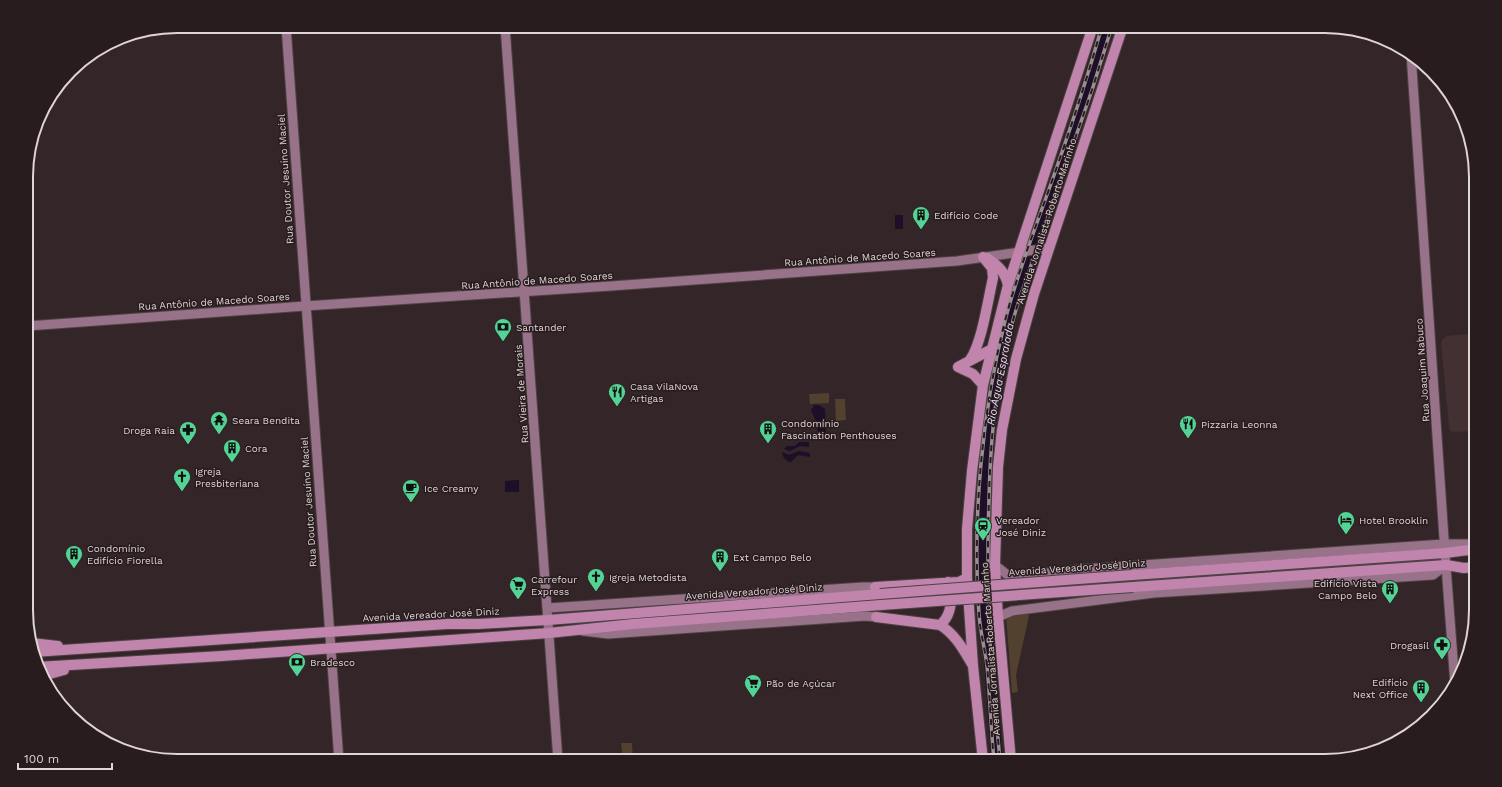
<svg xmlns="http://www.w3.org/2000/svg" width="1502" height="787" font-family="'Work Sans',sans-serif">
	<rect width="100%" height="100%" fill="#332528"/>
	<!-- built -->
	<path fill="#433033" d="M1475 333V431L1454 432 1450 431 1449 426 1441 343 1443 339 1447 336Z"/>
	<!-- green -->
	<path fill="#52412e" d="M829 393V403L810 404 809 394Z
		M835 399H845L846 420 836 421Z
		M1026 611 1029 616 1016 675 1018 692 1012 693 1006 616Z
		M621 743H632L633 761H623Z"/>
	<!-- water -->
	<path fill="#1c0f27" d="M895 215H903V229H895Z
		M813 405H819L825 409 826 436H820C816 430 818 427 816 421 814 416 812 414 811 409L813 408Z
		M799 442H809V447L800 446 790 451 784 449 787 446H795Z
		M799 451 810 453V457L798 455 791 462C786 461 782 457 782 452L789 455Z
		M519 480V492H505V481Z"/>
	<g fill="none" stroke-linecap="round" stroke-linejoin="round">
		<!-- river -->
		<path stroke="#1c0f27" stroke-width="11" d="M997 761 989 653 983 615 982 554 984 501 991 409 1004 342 1020 281 1060 173 1107 26"/>
		<defs>
			<path id="secondary" d="M286 26 339 761
				M505 26 558 761
				M1411 54 1445 553 1455 685
				M27 326 305 306 611 286 957 261 1049 248
				M995 565 1010 577 1084 569 1444 544H1476
				M548 608 863 587H875V593
				M998 617 1012 611 1154 593 1433 575 1446 565
				M583 631 608 634 865 616 876 617"/>
			<path id="primary" d="M987 258C998 265 1005 272 1008 285
				M970 360C982 343 988 299 993 278L992 268 983 257
				M958 367 992 349
				M958 367 973 374 983 385
				M1132 575 1445 553 1476 549
				M875 587 959 582 967 578
				M1133 587 1446 565 1464 568 1476 567
				M876 617 940 625C955 634 963 649 972 664
				M940 625C952 615 951 601 952 587L948 582
				M31 643 58 646
				M33 652 447 624H478L548 620 880 594
				M37 667 222 656 549 633 633 624 881 605
				M42 676 64 670
				M983 761 973 666 967 578V529L972 471 983 385 1008 285 1093 26
				M1011 761 998 617 995 565 998 467 1002 430 1016 359 1034 294 1123 26"/>
		</defs>
		<!-- secondary casing -->
		<use href="#secondary" stroke="#4d4244" stroke-width="11"/>
		<!-- primary casing -->
		<use href="#primary" stroke="#4d4244" stroke-width="12"/>
		<!-- secondary -->
		<use href="#secondary" stroke="#987288" stroke-width="9"/>
		<!-- primary -->
		<use href="#primary" stroke="#c084ad" stroke-width="10"/>
		<defs>
			<path id="rail" d="M991 655C988 617 988 579 988 540 989 487 990 434 999 382 1004 354 1011 325 1020 297L1092 90 1112 26
				M997 727 1000 761
				M994 761C991 729 990 698 987 666 985 649 980 631 979 614 972 520 982 412 1005 321 1016 278 1032 237 1047 195 1067 139 1086 83 1102 26"/>
		</defs>
		<!-- rail casing -->
		<use href="#rail" stroke="#998e91" stroke-width="3.5"/>
		<!-- rail -->
		<use href="#rail" stroke="#291c1e" stroke-width="2" stroke-dasharray="6" stroke-linecap="butt"/>
		<defs>
			<path id="primary-bridge" d="M880 594 1132 575
				M881 605 1133 587"/>
		</defs>
		<!-- primary-bridge casing -->
		<use href="#primary-bridge" stroke="#4d4244" stroke-width="12" stroke-linecap="butt"/>
		<!-- primary-bridge -->
		<use href="#primary-bridge" stroke="#c084ad" stroke-width="10"/>
	</g>
	<!-- icons -->
	<defs>
		<symbol id="building-pin" viewBox="-11 -11 22 30"><path d="M0 17L-7.5 6A9.5 9.5 0 1 1 7.5 6Z" fill="#54d396" stroke="#291c1e"/><path d="M-4-6H4V6H1V3H-1V6H-4ZM-2.5-4.3h1.7v1.8h-1.7ZM.8-4.3h1.7v1.8H.8ZM-2.5-1h1.7V.8h-1.7ZM.8-1h1.7V.8H.8Z" fill="#111"/></symbol>
		<symbol id="bank-pin" viewBox="-11 -11 22 30"><path d="M0 17L-7.5 6A9.5 9.5 0 1 1 7.5 6Z" fill="#54d396" stroke="#291c1e"/><path d="M-6-4H6V4H-6ZM0-2.3a2.3 2.3 0 1 0 0 4.6a2.3 2.3 0 1 0 0-4.6Z" fill="#111"/></symbol>
		<symbol id="restaurant-pin" viewBox="-11 -11 22 30"><path d="M0 17L-7.5 6A9.5 9.5 0 1 1 7.5 6Z" fill="#54d396" stroke="#291c1e"/><path d="M-5-6h1v4h1v-4h1v4h1v-4h1v5L-1.5 .5V6h-2V.5L-5-1ZM5-6V6H3V1.5H1.5Q1.5-4 5-6Z" fill="#111"/></symbol>
		<symbol id="temple-pin" viewBox="-11 -11 22 30"><path d="M0 17L-7.5 6A9.5 9.5 0 1 1 7.5 6Z" fill="#54d396" stroke="#291c1e"/><path d="M0-6L5-2H3V0L6.5 2.5H4V6H1.5V3h-3V6H-4V2.5H-6.5L-3 0V-2H-5Z" fill="#111"/></symbol>
		<symbol id="pharmacy-pin" viewBox="-11 -11 22 30"><path d="M0 17L-7.5 6A9.5 9.5 0 1 1 7.5 6Z" fill="#54d396" stroke="#291c1e"/><path d="M-2-6h4v4h4v4h-4v4h-4v-4h-4v-4h4Z" fill="#111"/></symbol>
		<symbol id="church-pin" viewBox="-11 -11 22 30"><path d="M0 17L-7.5 6A9.5 9.5 0 1 1 7.5 6Z" fill="#54d396" stroke="#291c1e"/><path d="M-1.2-6h2.4v3.5h3.3v2.4h-3.3V6h-2.4V-.1h-3.3v-2.4h3.3Z" fill="#111"/></symbol>
		<symbol id="cafe-pin" viewBox="-11 -11 22 30"><path d="M0 17L-7.5 6A9.5 9.5 0 1 1 7.5 6Z" fill="#54d396" stroke="#291c1e"/><path d="M-5.5-4.5H6V0H3Q3 3.5 0 3.5H-2.5Q-5.5 3.5-5.5 0ZM3-3.2v2h1.7v-2ZM-6 4.5H4V6H-6Z" fill="#111"/></symbol>
		<symbol id="hotel-pin" viewBox="-11 -11 22 30"><path d="M0 17L-7.5 6A9.5 9.5 0 1 1 7.5 6Z" fill="#54d396" stroke="#291c1e"/><path d="M-6-4.5h1.5V1H6V5H4.5V3h-9V5H-6ZM-4 0a1.8 1.8 0 1 1 3.6 0ZM.5 0V-2.5h3Q6-2.5 6 0Z" fill="#111"/></symbol>
		<symbol id="station-pin" viewBox="-11 -11 22 30"><path d="M0 17L-7.5 6A9.5 9.5 0 1 1 7.5 6Z" fill="#54d396" stroke="#291c1e"/><path d="M-3-6H3Q5-6 5-4V2Q5 4 3 4L4.5 6H3L1.5 4h-3L-3 6H-4.5L-3 4Q-5 4-5 2V-4Q-5-6-3-6ZM-3.5-4v3h7v-3ZM-3.5 1v1.5H-2V1ZM2 1v1.5H3.5V1Z" fill="#111"/></symbol>
		<symbol id="supermarket-pin" viewBox="-11 -11 22 30"><path d="M0 17L-7.5 6A9.5 9.5 0 1 1 7.5 6Z" fill="#54d396" stroke="#291c1e"/><path d="M-6-5.5h2.5l.6 2H6L4.5 2H-2.5L-4.4-4H-6ZM-1.5 3.2a1.3 1.3 0 1 0 .1 0ZM3 3.2a1.3 1.3 0 1 0 .1 0Z" fill="#111"/></symbol>
	</defs>
	<g fill-rule="evenodd">
		<use href="#building-pin" x="911" y="205" width="20" height="27"/>
		<use href="#bank-pin" x="493" y="317" width="20" height="27"/>
		<use href="#restaurant-pin" x="607" y="382" width="20" height="27"/>
		<use href="#temple-pin" x="209" y="410" width="20" height="27"/>
		<use href="#restaurant-pin" x="1178" y="414" width="20" height="27"/>
		<use href="#building-pin" x="758" y="419" width="20" height="27"/>
		<use href="#pharmacy-pin" x="178" y="420" width="20" height="27"/>
		<use href="#building-pin" x="222" y="438" width="20" height="27"/>
		<use href="#church-pin" x="172" y="467" width="20" height="27"/>
		<use href="#cafe-pin" x="401" y="478" width="20" height="27"/>
		<use href="#hotel-pin" x="1336" y="510" width="20" height="27"/>
		<use href="#station-pin" x="973" y="516" width="20" height="27"/>
		<use href="#building-pin" x="64" y="544" width="20" height="27"/>
		<use href="#building-pin" x="710" y="547" width="20" height="27"/>
		<use href="#church-pin" x="586" y="567" width="20" height="27"/>
		<use href="#supermarket-pin" x="508" y="575" width="20" height="27"/>
		<use href="#building-pin" x="1380" y="579" width="20" height="27"/>
		<use href="#pharmacy-pin" x="1432" y="635" width="20" height="27"/>
		<use href="#bank-pin" x="287" y="652" width="20" height="27"/>
		<use href="#supermarket-pin" x="743" y="673" width="20" height="27"/>
		<use href="#building-pin" x="1411" y="678" width="20" height="27"/>
	</g>
	<g text-anchor="middle" stroke-width="3" stroke-linejoin="round" paint-order="stroke">
		<!-- street labels -->
		<g font-size="10" fill="#ded5d7" stroke="#291c1e">
			<text transform="translate(285 179) rotate(-94)" y="4">Rua Doutor Jesuíno Maciel</text>
			<text transform="translate(1046 221) rotate(-72)" y="4">Avenida Jornalista Roberto Marinho</text>
			<text transform="translate(860 257) rotate(-4)" y="4">Rua Antônio de Macedo Soares</text>
			<text transform="translate(537 280) rotate(-4)" y="4">Rua Antônio de Macedo Soares</text>
			<text transform="translate(214 301) rotate(-4)" y="4">Rua Antônio de Macedo Soares</text>
			<text transform="translate(1422 370) rotate(-94)" y="4">Rua Joaquim Nabuco</text>
			<text transform="translate(521 394) rotate(-94)" y="4">Rua Vieira de Morais</text>
			<text transform="translate(308 502) rotate(-94)" y="4">Rua Doutor Jesuíno Maciel</text>
			<text transform="translate(1077 567) rotate(-4)" y="4">Avenida Vereador José Diniz</text>
			<text transform="translate(754 591) rotate(-4)" y="4">Avenida Vereador José Diniz</text>
			<text transform="translate(431 614) rotate(-3)" y="4">Avenida Vereador José Diniz</text>
			<text transform="translate(990 649) rotate(-94)" y="4">Avenida Jornalista Roberto Marinho</text>
		</g>
		<!-- poi labels -->
		<g font-size="10" fill="#ded5d7" stroke="#291c1e" text-anchor="start">
			<text x="934" y="219">Edifício Code</text>
			<text x="516" y="331">Santander</text>
			<text x="630" y="390">Casa VilaNova<tspan x="630" dy="12">Artigas</tspan></text>
			<text x="232" y="424">Seara Bendita</text>
			<text x="781" y="427">Condomínio<tspan x="781" dy="12">Fascination Penthouses</tspan></text>
			<text x="1201" y="428">Pizzaria Leonna</text>
			<text x="175" y="434" text-anchor="end">Droga Raia</text>
			<text x="245" y="452">Cora</text>
			<text x="195" y="475">Igreja<tspan x="195" dy="12">Presbiteriana</tspan></text>
			<text x="424" y="492">Ice Creamy</text>
			<text x="996" y="524">Vereador<tspan x="996" dy="12">José Diniz</tspan></text>
			<text x="1359" y="524">Hotel Brooklin</text>
			<text x="87" y="552">Condomínio<tspan x="87" dy="12">Edifício Fiorella</tspan></text>
			<text x="733" y="561">Ext Campo Belo</text>
			<text x="609" y="581">Igreja Metodista</text>
			<text x="531" y="583">Carrefour<tspan x="531" dy="12">Express</tspan></text>
			<text x="1377" y="587" text-anchor="end">Edifício Vista<tspan x="1377" dy="12">Campo Belo</tspan></text>
			<text x="1429" y="649" text-anchor="end">Drogasil</text>
			<text x="310" y="666">Bradesco</text>
			<text x="1408" y="686" text-anchor="end">Edifício<tspan x="1408" dy="12">Next Office</tspan></text>
			<text x="766" y="687">Pão de Açúcar</text>
		</g>
		<!-- water labels -->
		<g font-size="11" font-style="italic" fill="#e9d9fa" stroke="#291c1e">
			<text transform="translate(1000 374) rotate(-79)" y="4">Rio Água Espraiada</text>
		</g>
	</g>
	<!-- crop -->
	<path d="M0 0H1502V787H0ZM177 33H1325A144 144 0 0 1 1469 177V610A144 144 0 0 1 1325 754H177A144 144 0 0 1 33 610V177A144 144 0 0 1 177 33Z" fill="#291c1e" fill-rule="evenodd"/>
	<path fill="none" stroke="#ded5d7" stroke-width="2" d="M177 33H1325A144 144 0 0 1 1469 177V610A144 144 0 0 1 1325 754H177A144 144 0 0 1 33 610V177A144 144 0 0 1 177 33Z"/>
	<!-- scale -->
	<path d="M18 763v6h94v-6" fill="none" stroke="#ded5d7" stroke-width="2"/>
	<text x="24" y="763" font-size="12" fill="#ded5d7" stroke="#291c1e" stroke-width="3" paint-order="stroke">100 m</text>
</svg>
